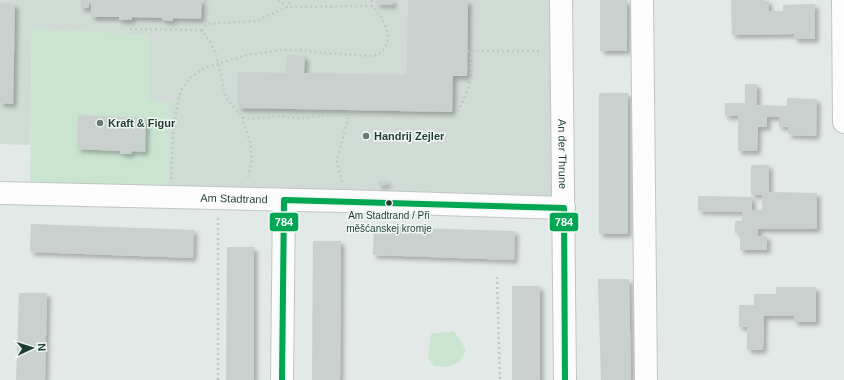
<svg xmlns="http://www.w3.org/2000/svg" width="844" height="380" font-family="Arial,sans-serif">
	<defs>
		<filter id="shadow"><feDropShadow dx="3.5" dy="3.5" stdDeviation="2" flood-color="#0004"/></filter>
	</defs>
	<rect width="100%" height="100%" fill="#e3e9e6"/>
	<!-- built -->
	<path fill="#d0dbd5" d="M0 0H560L564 207 168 195 171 102 149 101 150 35 32 29 30 145 0 144Z"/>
	<!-- green -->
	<path fill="#cbe4d0" d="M32 29 150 35 149 101 171 102 168 195 30 193Z
		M454 331 466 350 459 362 447 367 434 366 428 357 431 334Z"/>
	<!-- building -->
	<path fill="#cad0cd" filter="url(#shadow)" d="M81 0H89V8H81Z
		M91 0H202L201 19 173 18V21L162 20V18L132 17V20H119V17H91Z
		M376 0H393V5L376 4Z
		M408 0H468L467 76H453L452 112 238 108V72L286 73 287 55 305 56 304 73 407 75Z
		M600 0H627V51H600Z
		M731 0H765V1H769V11H783V5L815 4V39H794V34L732 35Z
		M0 3 15 4 13 104 0 103Z
		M745 84H757V105L787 106V98L817 99 816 136 788 135V127H779V117H767V127H758L757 151H738V116H725V103H745Z
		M599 93H628V234H599Z
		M78 115 146 118 145 152 132 151 131 154H120L121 151 77 149Z
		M751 165H769V192L817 193V229H758V236H767V250H740V233H735V221H742V212L698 211V196L752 197V210H762V195H751Z
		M378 181H387V185H378Z
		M31 224 194 230 193 258 30 252Z
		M374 227 515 231 514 260 373 255Z
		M313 241H341L340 380H312Z
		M227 247H254V380H226Z
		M598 279H629L631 380H601Z
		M512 286H540V380H512Z
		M776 287H816V322H794V316H764L763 350H747V327H739V305H754V294H776Z
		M19 293H47L45 380H16Z"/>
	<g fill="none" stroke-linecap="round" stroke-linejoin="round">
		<defs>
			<g id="minor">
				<path id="s1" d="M561 0 565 380"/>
				<path d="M642 0 646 380"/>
				<path d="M843 0 844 122"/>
				<path id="s2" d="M0 193 344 201 564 208"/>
				<path d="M282 380 284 200"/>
			</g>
		</defs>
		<!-- minor casing -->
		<use href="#minor" stroke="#c0c6c3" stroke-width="24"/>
		<!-- path -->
		<path stroke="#c0c9c4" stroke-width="2.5" stroke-dasharray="2 3" stroke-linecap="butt" d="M206 0V24
			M278 0 287 7 291 0
			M372 0V6
			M130 29 199 30 202 31 210 41 217 58 226 98 242 117 252 119 280 116 299 118 335 115H349
			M467 51H542
			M242 117 250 142 252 160 247 180
			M171 179 173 131 179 97 182 88 190 78 204 68 247 55 280 50H300L323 53 373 56C399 47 386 20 372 6L287 7 257 21 206 24 202 31
			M342 182 337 163 338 156 349 115 452 117C460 113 468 89 470 80 471 71 470 60 471 51
			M497 277 500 380
			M218 380V217"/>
		<!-- minor -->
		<use href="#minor" stroke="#fbfcfb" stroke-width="22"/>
		<defs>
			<path id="bus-1" d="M282 380 284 200 564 208 565 380"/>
		</defs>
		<!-- bus-1 casing -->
		<use href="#bus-1" stroke="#f0f8f4" stroke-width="9"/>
		<!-- bus-1 -->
		<use href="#bus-1" stroke="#00a651" stroke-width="6"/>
	</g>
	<!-- markers -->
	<g fill="#647a72" stroke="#f0f8f4" stroke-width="1.5">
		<circle cx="100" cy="123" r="4"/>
		<circle cx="366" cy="136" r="4"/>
	</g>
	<circle fill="#1f3e33" stroke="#f0f8f4" stroke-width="1.5" cx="389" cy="203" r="3.5"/>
	<g text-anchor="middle" stroke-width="3" stroke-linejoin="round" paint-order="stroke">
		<!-- bus labels -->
		<g font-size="10" fill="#1f3e33" stroke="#f0f8f4">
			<text x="389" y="219">Am Stadtrand / Při<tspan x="389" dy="13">měšćanskej kromje</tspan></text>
		</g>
		<!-- poi labels -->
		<g font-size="11" font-weight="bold" fill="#1f3e33" stroke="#f0f8f4" text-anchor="start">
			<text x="108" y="127">Kraft &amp; Figur</text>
			<text x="374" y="140">Handrij Zejler</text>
		</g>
		<!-- street labels -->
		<g font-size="11" fill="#1f3e33" stroke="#f0f8f4">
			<text dy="4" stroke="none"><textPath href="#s1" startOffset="154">An der Thrune</textPath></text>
			<text dy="4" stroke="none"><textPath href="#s2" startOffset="234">Am Stadtrand</textPath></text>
		</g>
	</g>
	<g stroke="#f0f8f4" stroke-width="1.5">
		<rect x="549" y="212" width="30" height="20" rx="4" fill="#00a651"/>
		<rect x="269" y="212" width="30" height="20" rx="4" fill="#00a651"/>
	</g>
	<g font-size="11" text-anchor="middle" font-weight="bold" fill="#fff">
		<text x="564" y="226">784</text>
		<text x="284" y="226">784</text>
	</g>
	<!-- north arrow -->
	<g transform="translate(32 348) rotate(86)" stroke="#f0f8f4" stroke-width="3" paint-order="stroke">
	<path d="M0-3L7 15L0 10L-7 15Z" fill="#1f3e33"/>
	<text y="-6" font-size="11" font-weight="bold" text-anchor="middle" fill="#1f3e33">N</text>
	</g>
</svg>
